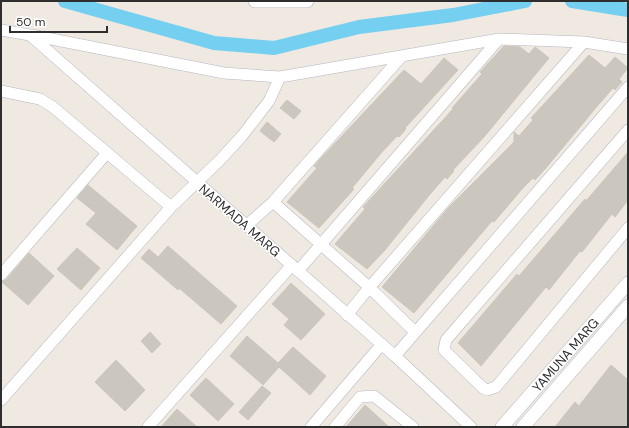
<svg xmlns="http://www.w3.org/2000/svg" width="629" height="428" font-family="'DM Sans',sans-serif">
	<rect width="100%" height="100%" fill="#efe9e1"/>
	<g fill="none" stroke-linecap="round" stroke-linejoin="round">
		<!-- canal -->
		<path stroke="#75cff0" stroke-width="14" d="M65 1 214 43 274 48 359 27 453 15 525 1
			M572 1 628 10"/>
	</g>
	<!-- building -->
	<path fill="#cbc7bf" stroke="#cbc5ba" d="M504 46 520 47 529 54 535 47 549 58 484 137 453 170 454 171 447 179 445 177 431 193 385 250 367 269 335 244 365 209 363 207 453 109 452 108 482 74 480 72Z
		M589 55 605 68 615 57 628 68 619 79 622 82 615 90 613 88 599 104 545 169 535 180 533 178 523 188 494 222 492 221 414 313 382 287 449 207 514 142V132L519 136 533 120 531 118Z
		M444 58 458 70 405 128 406 129 399 137 397 136 382 152 352 188 354 189 319 228 287 202 317 168 314 166 322 157 404 70 421 84Z
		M287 100 301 111 294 119 280 108Z
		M267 122 281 134 274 142 260 131Z
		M628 152V200L615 217 612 214 582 252 580 251 549 290 546 287 481 366 458 343 517 274 519 276 585 199 586 201Z
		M88 185 137 226 117 250 86 224 96 213 77 198Z
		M168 246 237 306 221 324 179 288 178 290 141 258 149 249 158 257Z
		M77 248 100 268 81 290 57 269Z
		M29 253 54 276 28 305 2 282 6 280Z
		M291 283 325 314 301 340 284 325 289 319 272 304Z
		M150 332 161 344 152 353 141 341Z
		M247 336 278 363 293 347 326 376 310 395 279 367 263 385 230 356Z
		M116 360 145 390 125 411 95 382Z
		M611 365 628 380V427H555L575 402 579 406Z
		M206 378 234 404 218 421 190 395Z
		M262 386 271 393 248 420 239 412Z
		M365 405 389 427H346Z
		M177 409 197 427H161Z"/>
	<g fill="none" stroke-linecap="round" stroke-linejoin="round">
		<defs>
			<path id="minor" d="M1 30 30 35 395 356 471 427
				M31 35 224 73 280 77 499 39
				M1 91 40 99 53 107 171 207
				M628 130 446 340 444 350 483 388 487 390 496 387 628 228
				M273 202 369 287 415 332
				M247 225 273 202 402 56
				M298 271 499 39 584 42 628 49
				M1 275 107 153
				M347 315 368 289 584 42
				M395 356 628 87
				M1 400 171 207 220 160 242 136 269 101 280 77
				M148 427 292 265
				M311 427 382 344
				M335 427 360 397 374 396 413 427"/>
			<g id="tertiary">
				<path d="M255 1H307"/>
				<path id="s1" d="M502 427 628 283"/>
				<path d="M523 427 628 306"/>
			</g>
		</defs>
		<!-- minor casing -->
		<use href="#minor" stroke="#b4b7c1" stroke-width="12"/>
		<!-- tertiary casing -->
		<use href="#tertiary" stroke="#b4b7c1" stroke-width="14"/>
		<!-- minor -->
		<use href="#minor" stroke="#fff" stroke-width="11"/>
		<!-- tertiary -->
		<use href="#tertiary" stroke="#fff" stroke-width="13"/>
	</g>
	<g text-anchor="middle" stroke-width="3" stroke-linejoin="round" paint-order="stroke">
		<!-- street labels -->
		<g font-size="13" fill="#2e2e2e" stroke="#fff">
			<text transform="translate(240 220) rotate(41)" y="5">NARMADA MARG</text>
			<text dy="5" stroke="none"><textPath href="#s1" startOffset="96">YAMUNA MARG</textPath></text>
		</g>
	</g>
	<!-- border -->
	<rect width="629" height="428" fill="none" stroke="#2e2e2e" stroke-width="4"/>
	<!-- scale -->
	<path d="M10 26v6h97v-6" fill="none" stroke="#2e2e2e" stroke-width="2"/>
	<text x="16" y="26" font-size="12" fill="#2e2e2e" stroke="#ffffff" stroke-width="3" paint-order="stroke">50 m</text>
</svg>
